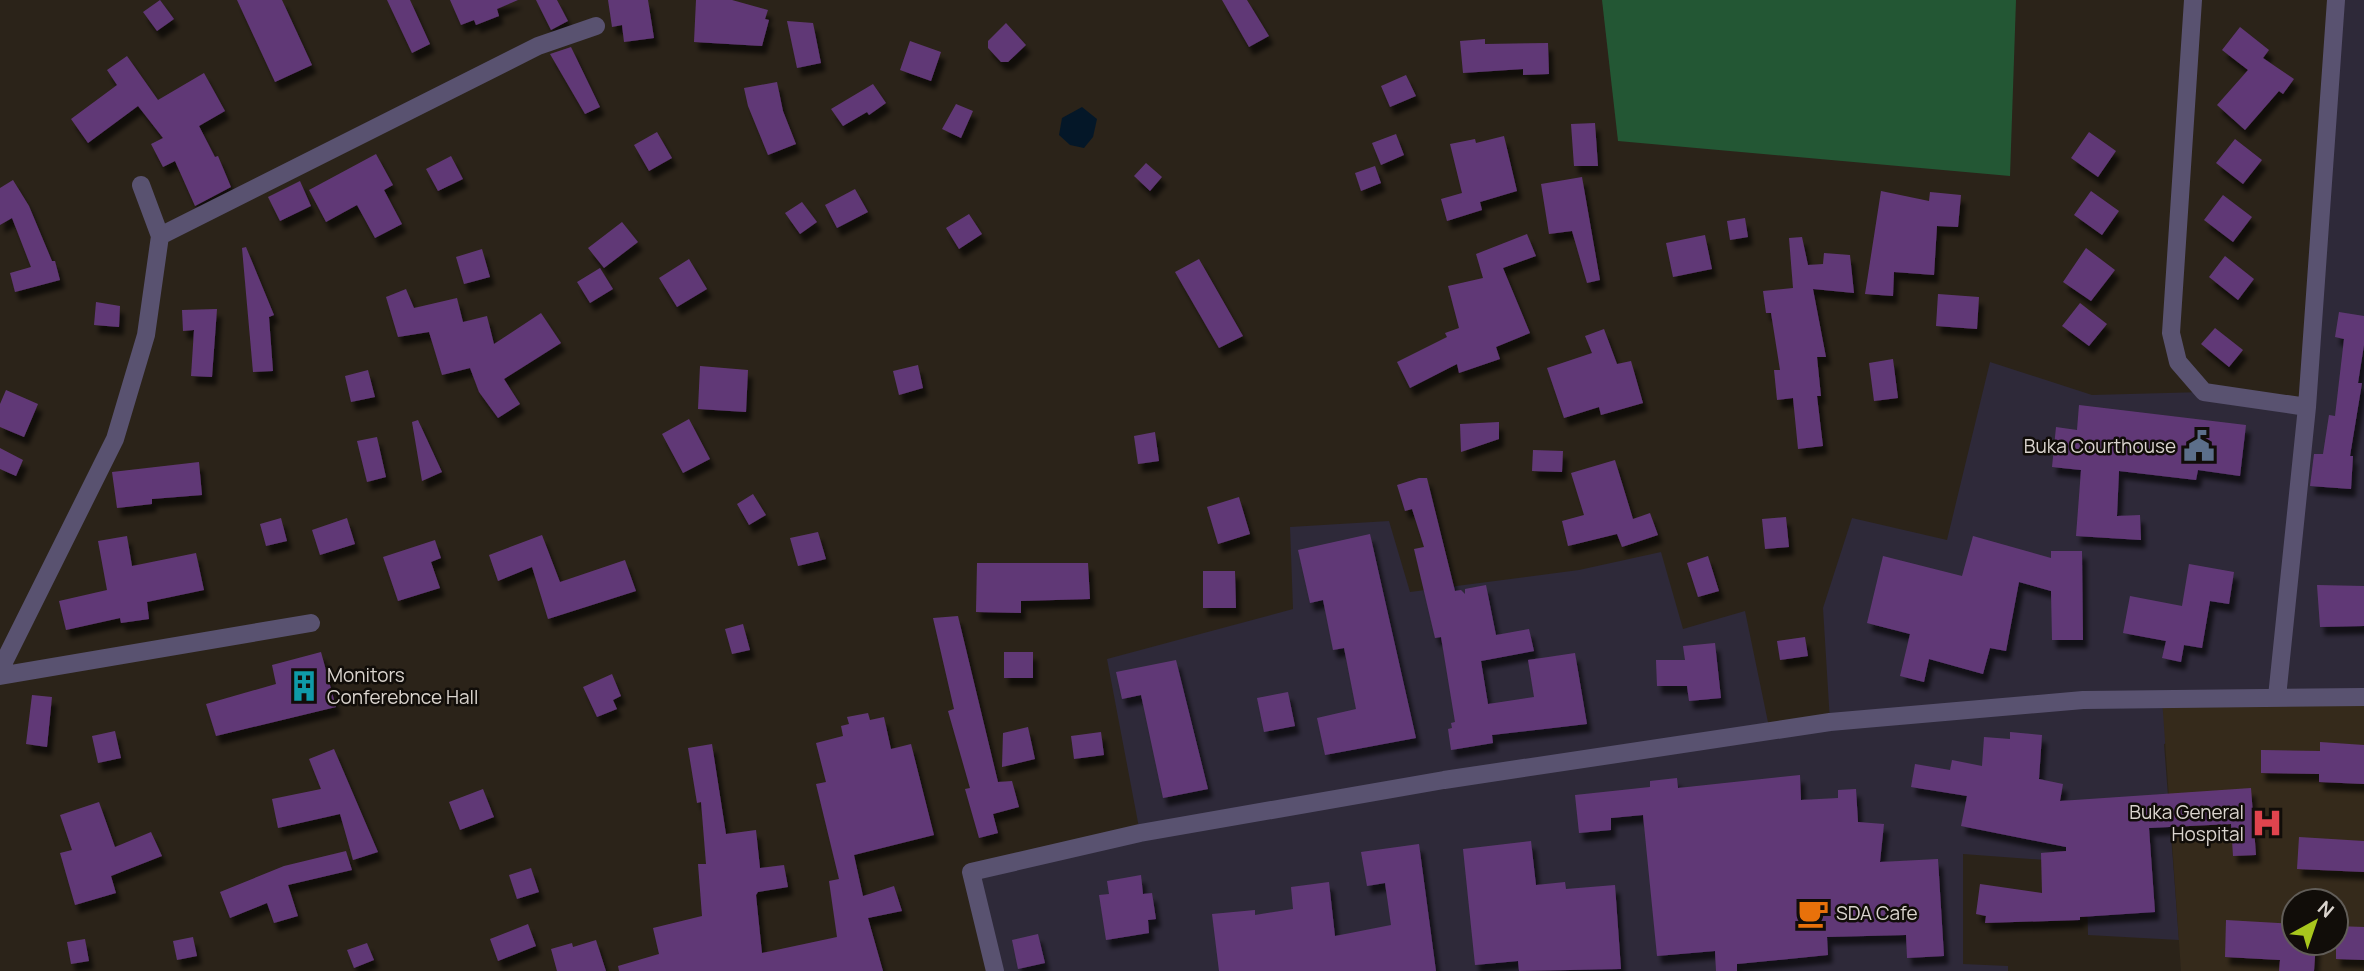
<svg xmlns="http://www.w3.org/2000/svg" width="2364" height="971" font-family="Manrope,sans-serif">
	<defs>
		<filter id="shadow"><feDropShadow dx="4.5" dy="8" stdDeviation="2" flood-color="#0009"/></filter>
	</defs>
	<rect width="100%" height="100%" fill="#2b2319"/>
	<!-- commercial -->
	<path fill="#2e2939" d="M2336 0H2364V697L2164 744 2179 940 2088 935 2087 893 2073 862 1963 854V964L2008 966V971H995L971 872 1140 833 1107 659 1293 609 1290 527 1389 521 1410 592 1579 570 1661 552 1683 629 1745 611 1770 732 1830 722 1823 608 1852 518 1947 540 1990 362 2092 395 2204 392 2307 407Z"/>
	<!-- medical -->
	<path fill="#352a1b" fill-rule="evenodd" d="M2364 697V971H2181L2162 698ZM2294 901H2336V943H2294Z"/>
	<!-- green -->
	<path fill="#235734" d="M1602 0H2016L2010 176 1618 141Z"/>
	<!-- water -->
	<path fill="#041728" d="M1082 107 1097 119 1093 137 1084 148 1070 145 1059 135 1062 118Z"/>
	<!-- building -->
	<path fill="#613876" filter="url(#shadow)" d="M160 0 174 19 157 31 143 12Z
		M237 0H282L312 65 275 82Z
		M387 0H410L430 44 412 53Z
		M450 0H518L497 9 499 16 476 25 474 20 461 25Z
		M536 0H557L568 21 551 30Z
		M608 0H648L654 38 624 42 622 25 612 27Z
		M696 0H732L768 10 765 19 769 20 762 46 694 42Z
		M1222 0H1247L1269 36 1249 47Z
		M787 21 813 23 821 63 797 68Z
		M1006 23 1026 45 1008 62H1001L988 48V41Z
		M2240 27 2269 50 2263 58 2294 79 2283 94 2279 91 2245 130 2217 105 2248 70 2222 50Z
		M1485 39V44L1548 43 1549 74 1523 75V69L1463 73 1460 41Z
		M910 41 941 52 931 81 900 70Z
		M571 47 600 107 585 114 550 54Z
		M127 56 158 100 204 73 225 111 199 126 215 157 218 156 231 187 195 206 175 161 163 167 151 144 163 138 138 106 88 143 71 119 117 85 107 70Z
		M1406 75 1416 96 1390 107 1381 86Z
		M777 82 783 111 796 144 768 155 748 106 744 88Z
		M873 84 886 103 869 115 867 112 843 126 831 109Z
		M956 104 973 111 961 138 942 129Z
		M1595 123 1598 166H1574L1571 124Z
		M657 132 672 158 649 171 634 145Z
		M2089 132 2116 151 2098 177 2071 158Z
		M1396 134 1404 155 1381 165 1372 143Z
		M1504 136 1517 191 1480 202 1482 210 1447 221 1441 199 1462 193 1450 144 1475 139 1476 143Z
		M2235 139 2262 160 2243 184 2216 163Z
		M376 154 393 185 384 190 402 224 375 238 357 205 326 222 309 190Z
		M451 156 463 179 438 191 426 169Z
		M1146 163 1162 177 1150 191 1134 176Z
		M1375 166 1381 183 1361 191 1355 173Z
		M1582 177 1600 280 1587 283 1572 231 1549 234 1541 184Z
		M13 180 29 206 52 261H55L60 280 15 292 10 273 31 267 12 218 0 225V188Z
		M300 181 311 206 280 221 268 197Z
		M855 189 868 212 837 228 825 205Z
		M1881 191 1929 201 1930 192 1961 195 1958 227 1937 226 1934 275 1894 272 1893 296 1865 294Z
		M2091 191 2119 211 2102 235 2074 215Z
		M2223 195 2252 217 2233 242 2204 220Z
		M802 202 817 222 800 234 785 213Z
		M969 214 982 234 959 249 946 228Z
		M1745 218 1748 237 1730 240 1727 221Z
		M622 222 638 242 604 268 588 248Z
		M1527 234 1536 256 1503 268 1530 333 1496 347 1500 359 1459 373 1457 364 1410 388 1397 362 1447 337 1445 333 1459 328 1448 286 1483 278 1476 254Z
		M1705 235 1712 269 1673 277 1666 243Z
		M1802 237 1808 265 1823 264 1824 253 1850 255 1854 293 1813 289 1826 357H1817L1821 396H1817L1823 446 1798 449 1793 398 1777 400 1774 370H1780L1771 313H1766L1763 291 1793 288 1789 238Z
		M246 247 274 315 269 317 273 371 253 372 242 248Z
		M2086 248 2115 270 2091 301 2063 282Z
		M482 249 490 277 464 284 456 257Z
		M2225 256 2254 279 2238 300 2209 277Z
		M689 259 707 289 677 307 659 278Z
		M1199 259 1243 336 1219 348 1175 272Z
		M600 268 613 289 590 303 577 282Z
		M406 289 414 308 457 298 463 322 487 316 494 344 541 313 561 343 504 379 520 404 498 418 479 392 470 368 442 375 429 332 398 337 386 297Z
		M1938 294 1979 297 1977 329 1936 326Z
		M96 302 120 306 119 327 94 325Z
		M2080 303 2107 324 2089 346 2062 326Z
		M217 309 212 377 191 376 194 330 183 331 182 310Z
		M2339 312 2364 316V345L2358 383H2362L2350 456H2353L2351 489 2310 486 2314 454H2323L2329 415 2335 416 2344 339 2335 337Z
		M2215 328 2243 350 2229 367 2201 344Z
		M1604 329 1617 364 1631 361 1643 403 1601 415 1599 407 1564 418 1547 368 1592 353 1585 336Z
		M1893 359 1898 398 1874 401 1869 363Z
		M918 365 923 388 899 395 893 371Z
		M700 366 748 370 746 412 698 409Z
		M368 370 375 397 351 402 345 376Z
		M6 390 38 404 24 437 0 427V404Z
		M2079 405 2246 425 2240 476 2198 470 2196 480 2119 471 2117 516 2140 515 2141 540 2076 536 2081 470 2052 467 2056 427 2077 430Z
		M689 419 710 459 683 473 662 434Z
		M418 420 442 472 422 481 412 422Z
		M1499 422V439L1461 452 1460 424Z
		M1155 432 1159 461 1138 464 1134 436Z
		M377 437 386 477 367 482 357 441Z
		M0 448 23 460 16 476 0 469Z
		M1533 450 1563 451 1562 472 1532 471Z
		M1615 460 1633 519 1650 513 1658 535 1622 547 1617 534 1568 546 1562 521 1584 515 1571 473Z
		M199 462 202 495 152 499V504L117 508 112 472Z
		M1419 478H1427L1455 591 1461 590 1465 594V589L1486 585 1496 635 1529 629 1534 651 1481 661 1488 704 1534 697 1528 660 1575 653 1587 724 1492 735 1493 743 1451 750 1448 729 1452 728 1451 723 1455 722 1441 637 1435 638 1414 549 1424 547 1412 509 1405 511 1397 485Z
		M753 494 766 515 749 525 737 504Z
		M1239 497 1250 534 1218 544 1207 507Z
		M1786 517 1789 547 1765 549 1762 519Z
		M281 518 287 541 266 546 260 524Z
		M347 518 355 544 320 555 312 530Z
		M818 532 826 559 798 566 790 538Z
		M1370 534 1416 738 1325 755 1317 718 1356 709 1344 648 1333 650 1323 600 1310 603 1298 550Z
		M542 535 560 582 625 560 636 591 548 619 532 567 498 581 489 555Z
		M127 536 132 566 196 553 204 590 147 602 149 619 121 623 120 618 66 630 59 601 107 590 98 541Z
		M1973 536 2051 558V551H2082L2083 640H2052L2051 591 2019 582 2006 651 1990 648 1983 674 1929 659 1924 682 1900 676 1910 634 1867 623 1883 556 1962 576Z
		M435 540 441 558 431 562 440 588 398 601 383 557Z
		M1708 556 1719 591 1698 597 1687 563Z
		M977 563H1088L1090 599 1021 601V613L976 612Z
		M2189 564 2234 572 2229 604 2210 601 2202 648 2184 645 2181 662 2162 658 2166 641 2123 633 2130 596 2182 606Z
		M1203 571H1235L1236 608H1203Z
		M2317 585 2364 586V626L2320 627Z
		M958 616 998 782 1012 781 1019 807 993 814 998 833 979 838 965 789 970 788 948 711 954 709 933 618Z
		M743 624 750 650 732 654 725 629Z
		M1805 637 1808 656 1780 660 1777 641Z
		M1715 643 1721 698 1689 701 1687 686H1657L1656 660H1685L1683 646Z
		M321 652 336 707 216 736 206 704 276 684 272 665Z
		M1004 652H1033V678H1004Z
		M1176 660 1208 789 1163 798 1141 695 1122 699 1116 672Z
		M612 674 621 696 613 700 617 709 597 717 583 687Z
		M1288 692 1295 726 1264 732 1257 698Z
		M32 695 52 697 47 747 26 744Z
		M868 713 870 720 884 717 891 749 911 744 934 835 854 855 863 896 894 886 902 911 868 918 883 971H619L618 966 659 954 653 928 702 916 698 864H706L701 802 697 803 688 748 712 744 726 834 756 830 760 868 784 865 788 887 758 892 756 895 762 953 837 937 829 881 839 879 816 784 826 782 816 743 843 736 841 726 849 724 847 717Z
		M1028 727 1035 759 1002 767 1003 733Z
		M115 731 121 758 98 763 92 736Z
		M1101 732 1104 755 1074 759 1071 736Z
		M2010 732 2042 735 2039 779 2063 784 2060 801 2251 788 2256 855 2233 856 2231 824 2149 828 2155 912 2080 917V920L1985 923 1986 916 1976 914 1980 884 2042 893 2041 853 2066 851V847L1961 826 1967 796 1911 787 1915 764 1950 770 1952 760 1982 766 1984 737 2010 739Z
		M2320 742 2364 745V784L2319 782V774L2261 773V750L2320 751Z
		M334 749 378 852 353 860 340 814 278 828 272 799 321 789 309 759Z
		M1800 775 1801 800 1838 798V790L1856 789 1858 822 1884 824 1880 862 1938 859 1944 956 1907 958 1906 935 1827 937 1828 955 1737 964V971H1716L1715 951 1657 956 1643 815 1611 818V830L1579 833 1575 795 1650 787V781L1677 778 1678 788Z
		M483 789 494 817 460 830 449 802Z
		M99 802 115 847 151 832 162 856 111 876 116 893 75 905 60 853 72 850 60 815Z
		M2299 837 2364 841V872L2297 869Z
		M1531 841 1536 885 1565 882 1566 889 1615 885 1621 969 1519 971 1518 961 1475 965 1463 849Z
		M1419 844 1436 971H1219L1212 914 1255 910V915L1293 909 1291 887 1329 882 1335 936 1391 925 1385 883 1367 886 1361 852Z
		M346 851 352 870 288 885 298 916 274 923 267 903 230 918 220 892 284 866Z
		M531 868 539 892 517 899 509 875Z
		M1141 875 1143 894 1152 893 1156 919 1148 920 1149 933 1106 940 1099 895 1109 894 1107 881Z
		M2226 920 2294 924V943H2316L2314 971H2279L2280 960 2225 957Z
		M528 924 536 946 498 961 490 939Z
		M2336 926 2364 927V960L2336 959Z
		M1038 934 1045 963 1018 969 1012 940Z
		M193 937 197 956 177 960 173 941Z
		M85 939 89 961 71 964 67 942Z
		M596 940 606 971H557L551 949 572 943 573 947Z
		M367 943 374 960 354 968 347 950Z"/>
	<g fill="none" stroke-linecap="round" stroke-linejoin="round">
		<!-- minor -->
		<path stroke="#595270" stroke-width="18" d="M2193 0 2171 333 2178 362 2204 392 2307 407
			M160 236 538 46 596 26
			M0 670 115 439 146 335 160 236 141 185
			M0 676 311 623
			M2277 697 2307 407 2336 0
			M995 971 971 872 1140 833 1444 780 1830 722 2083 700 2364 697"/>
	</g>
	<!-- icons -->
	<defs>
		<symbol id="civic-bare" viewBox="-9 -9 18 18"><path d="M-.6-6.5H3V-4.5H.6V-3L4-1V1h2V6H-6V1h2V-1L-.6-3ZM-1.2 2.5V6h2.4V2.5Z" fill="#5c6f8a" stroke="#110d09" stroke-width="2.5" paint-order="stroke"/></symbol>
		<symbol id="building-bare" viewBox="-9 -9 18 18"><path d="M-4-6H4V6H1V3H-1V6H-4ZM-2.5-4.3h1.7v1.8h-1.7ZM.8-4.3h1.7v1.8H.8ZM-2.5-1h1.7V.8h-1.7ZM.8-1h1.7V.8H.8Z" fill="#0f9aa8" stroke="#110d09" stroke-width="2.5" paint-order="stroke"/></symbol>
		<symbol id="hospital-bare" viewBox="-9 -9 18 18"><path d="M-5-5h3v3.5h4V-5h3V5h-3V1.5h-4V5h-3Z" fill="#e0444e" stroke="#110d09" stroke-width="2.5" paint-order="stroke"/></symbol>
		<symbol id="cafe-bare" viewBox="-9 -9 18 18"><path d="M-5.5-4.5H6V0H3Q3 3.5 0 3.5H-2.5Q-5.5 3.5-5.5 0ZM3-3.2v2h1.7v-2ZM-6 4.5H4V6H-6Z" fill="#e8710a" stroke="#110d09" stroke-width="2.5" paint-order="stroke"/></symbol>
	</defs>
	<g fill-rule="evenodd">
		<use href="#civic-bare" x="2177" y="424" width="44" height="44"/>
		<use href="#building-bare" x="282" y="664" width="44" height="44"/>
		<use href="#hospital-bare" x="2245" y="801" width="44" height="44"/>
		<use href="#cafe-bare" x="1791" y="891" width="44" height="44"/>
	</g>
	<g text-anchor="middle" stroke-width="5" stroke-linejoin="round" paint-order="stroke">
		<!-- poi labels -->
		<g font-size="19" fill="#dad4ce" stroke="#110d09" text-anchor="end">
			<text x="2176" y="453">Buka Courthouse</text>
			<text x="327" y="682" text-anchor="start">Monitors<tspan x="327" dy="22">Conferebnce Hall</tspan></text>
			<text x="2244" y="819">Buka General<tspan x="2244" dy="22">Hospital</tspan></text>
			<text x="1836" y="920" text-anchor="start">SDA Cafe</text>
		</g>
	</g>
	<!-- north arrow -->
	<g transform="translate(2315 922) rotate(40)"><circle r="33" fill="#110d09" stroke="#615d58" stroke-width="2"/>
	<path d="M0-5L12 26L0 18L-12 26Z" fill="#a8c71d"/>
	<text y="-10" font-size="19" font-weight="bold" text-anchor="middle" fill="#dad4ce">N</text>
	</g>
</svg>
